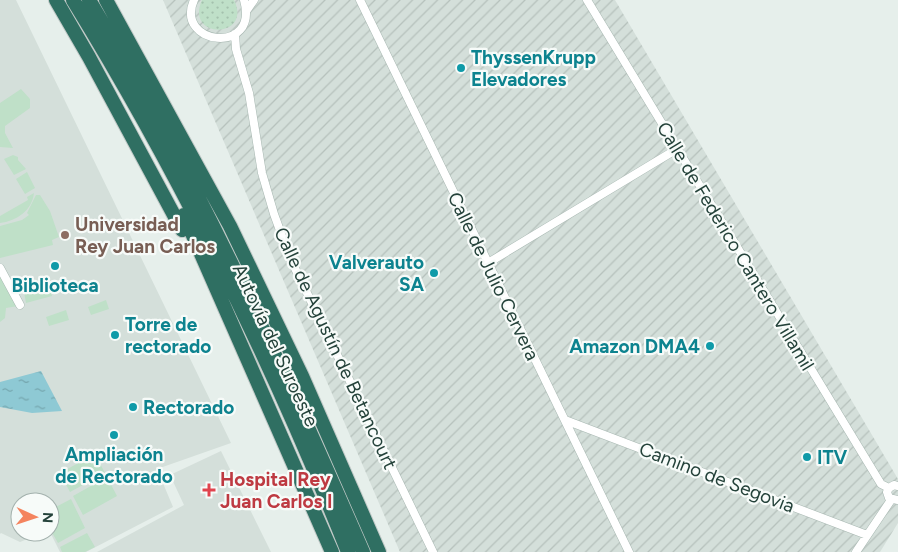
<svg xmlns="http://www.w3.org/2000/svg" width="898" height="552" font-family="Figtree,sans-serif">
	<defs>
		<pattern id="industrial-furrows" width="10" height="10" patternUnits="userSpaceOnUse" patternTransform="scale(1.25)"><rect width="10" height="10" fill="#d4dfda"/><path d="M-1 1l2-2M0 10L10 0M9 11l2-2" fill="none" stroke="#b6c1bc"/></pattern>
		<pattern id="park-dots" width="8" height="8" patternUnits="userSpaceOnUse" patternTransform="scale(1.25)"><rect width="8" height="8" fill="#bfe0c8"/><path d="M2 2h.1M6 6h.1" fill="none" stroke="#a4c1ad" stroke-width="1.8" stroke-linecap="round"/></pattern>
		<pattern id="water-ripples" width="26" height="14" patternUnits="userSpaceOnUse" patternTransform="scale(1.25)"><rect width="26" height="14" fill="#8ec9d4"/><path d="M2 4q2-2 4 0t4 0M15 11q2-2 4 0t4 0" fill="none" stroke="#74a5ad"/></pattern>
	</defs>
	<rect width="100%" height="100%" fill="#e6efeb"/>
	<!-- built -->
	<path fill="#d4dfda" d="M0 0H16L231 443 157 469 173 507 86 552H60L50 532V502H20V532H45L20 542 1 533 0 534Z
		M221 451 271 552H97L184 505 170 475Z"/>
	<!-- industrial -->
	<path fill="url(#industrial-furrows)" d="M163 0H615L898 479V523L880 552H400Z"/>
	<!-- grass -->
	<path fill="#bfe0c8" d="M21 89 30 99V108L5 126V133L13 148 0 147V103Z
		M13 155 18 157V160L26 169 14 175 4 159Z
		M27 172 35 188 25 194 16 179Z
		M34 193C32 211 16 221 0 223V216L28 200 27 197Z
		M36 195H40L50 211 59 237 52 240 53 245 0 258V226L22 220 29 215 27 213Z
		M0 275 18 306 6 308 5 318 0 322Z
		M49 286 52 296 26 303 24 292Z
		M106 300 109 309 91 315 88 307Z
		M66 310 69 320 49 326 46 317Z
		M95 454 105 473 70 492 60 473Z
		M107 477 117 496 83 515 73 496Z
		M71 499 85 528 58 543 50 529V510Z
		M87 533 95 547 85 552H62L60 547Z"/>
	<!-- park -->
	<path fill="url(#park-dots)" d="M202 0H234C253 39 184 40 202 0Z"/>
	<!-- water -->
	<path fill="url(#water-ripples)" d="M41 371 62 411 32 413 0 407V382Z"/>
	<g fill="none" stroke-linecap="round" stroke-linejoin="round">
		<defs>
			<path id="street" d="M194 0C174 45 260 56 244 0
				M360 0 629 552
				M587 0 881 484 889 488
				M247 10 254 0
				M235 34 236 49 249 93 262 173 274 214 290 258 433 552
				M488 263 677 149
				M0 268 20 305
				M565 420 867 535
				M889 488 887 492 889 498 898 500
				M889 488 894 485 898 486
				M856 552 891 500"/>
			<path id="highway" d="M56 0 89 57 182 230
				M73 0C179 172 273 365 348 552
				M89 0C196 176 281 364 363 552
				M106 0 230 226 302 376 379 552
				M184 215 332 552"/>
		</defs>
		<!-- street casing -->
		<use href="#street" stroke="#a8b8b2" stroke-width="9"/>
		<!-- highway casing -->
		<use href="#highway" stroke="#c2cac8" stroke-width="16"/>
		<!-- street -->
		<use href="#street" stroke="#fff" stroke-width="8"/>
		<!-- highway -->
		<use href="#highway" stroke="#2f6f62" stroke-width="14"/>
	</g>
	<!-- markers -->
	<g fill="#0f9aa8" stroke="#f7fbf9" stroke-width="2">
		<circle cx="461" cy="68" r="5"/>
		<circle cx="55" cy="266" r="5"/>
		<circle cx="434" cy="273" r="5"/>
		<circle cx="115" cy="335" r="5"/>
		<circle cx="710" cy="346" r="5"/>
		<circle cx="133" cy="407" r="5"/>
		<circle cx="114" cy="435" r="5"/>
		<circle cx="807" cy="457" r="5"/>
	</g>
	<circle fill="#8d6e63" stroke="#f7fbf9" stroke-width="2" cx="65" cy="235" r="5"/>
	<path fill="#e0444e" stroke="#f7fbf9" stroke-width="2" d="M206.5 482.5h5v5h5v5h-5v5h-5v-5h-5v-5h5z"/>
	<g text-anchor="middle" stroke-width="4.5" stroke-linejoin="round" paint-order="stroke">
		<!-- culture labels -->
		<g font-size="19" font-weight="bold" fill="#0d838f" stroke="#f7fbf9" text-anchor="start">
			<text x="471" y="64">ThyssenKrupp<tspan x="471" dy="22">Elevadores</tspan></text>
			<text x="424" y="269" text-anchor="end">Valverauto<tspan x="424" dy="22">SA</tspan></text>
			<text x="55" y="292" text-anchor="middle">Biblioteca</text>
			<text x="125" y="331">Torre de<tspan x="125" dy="22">rectorado</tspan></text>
			<text x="700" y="353" text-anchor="end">Amazon DMA4</text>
			<text x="143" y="414">Rectorado</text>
			<text x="114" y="461" text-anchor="middle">Ampliación<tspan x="114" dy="22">de Rectorado</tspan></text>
			<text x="817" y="464">ITV</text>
		</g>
		<!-- education labels -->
		<g font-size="19" font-weight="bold" fill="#785e54" stroke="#f7fbf9" text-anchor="start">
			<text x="75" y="231">Universidad<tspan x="75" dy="22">Rey Juan Carlos</tspan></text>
		</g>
		<!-- street labels -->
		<g font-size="19" fill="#24423a" stroke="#f7fbf9">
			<text transform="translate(736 246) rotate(59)" y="7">Calle de Federico Cantero Villamil</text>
			<text transform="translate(494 276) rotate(64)" y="7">Calle de Julio Cervera</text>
			<text transform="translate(276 345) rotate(65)" y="7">Autovía del Suroeste</text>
			<text transform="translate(336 348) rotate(65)" y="7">Calle de Agustín de Betancourt</text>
			<text transform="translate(717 477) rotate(21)" y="7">Camino de Segovia</text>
		</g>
		<!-- health labels -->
		<g font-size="19" font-weight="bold" fill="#be3a42" stroke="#f7fbf9" text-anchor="start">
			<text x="220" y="486">Hospital Rey<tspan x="220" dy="22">Juan Carlos I</tspan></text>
		</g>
	</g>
	<!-- north arrow -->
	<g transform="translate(35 517) rotate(93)"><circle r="24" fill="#f7fbf9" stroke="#a3b1ad"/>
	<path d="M0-4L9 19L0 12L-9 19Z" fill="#f4845f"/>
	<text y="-8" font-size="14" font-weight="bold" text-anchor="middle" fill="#24423a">N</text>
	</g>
</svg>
